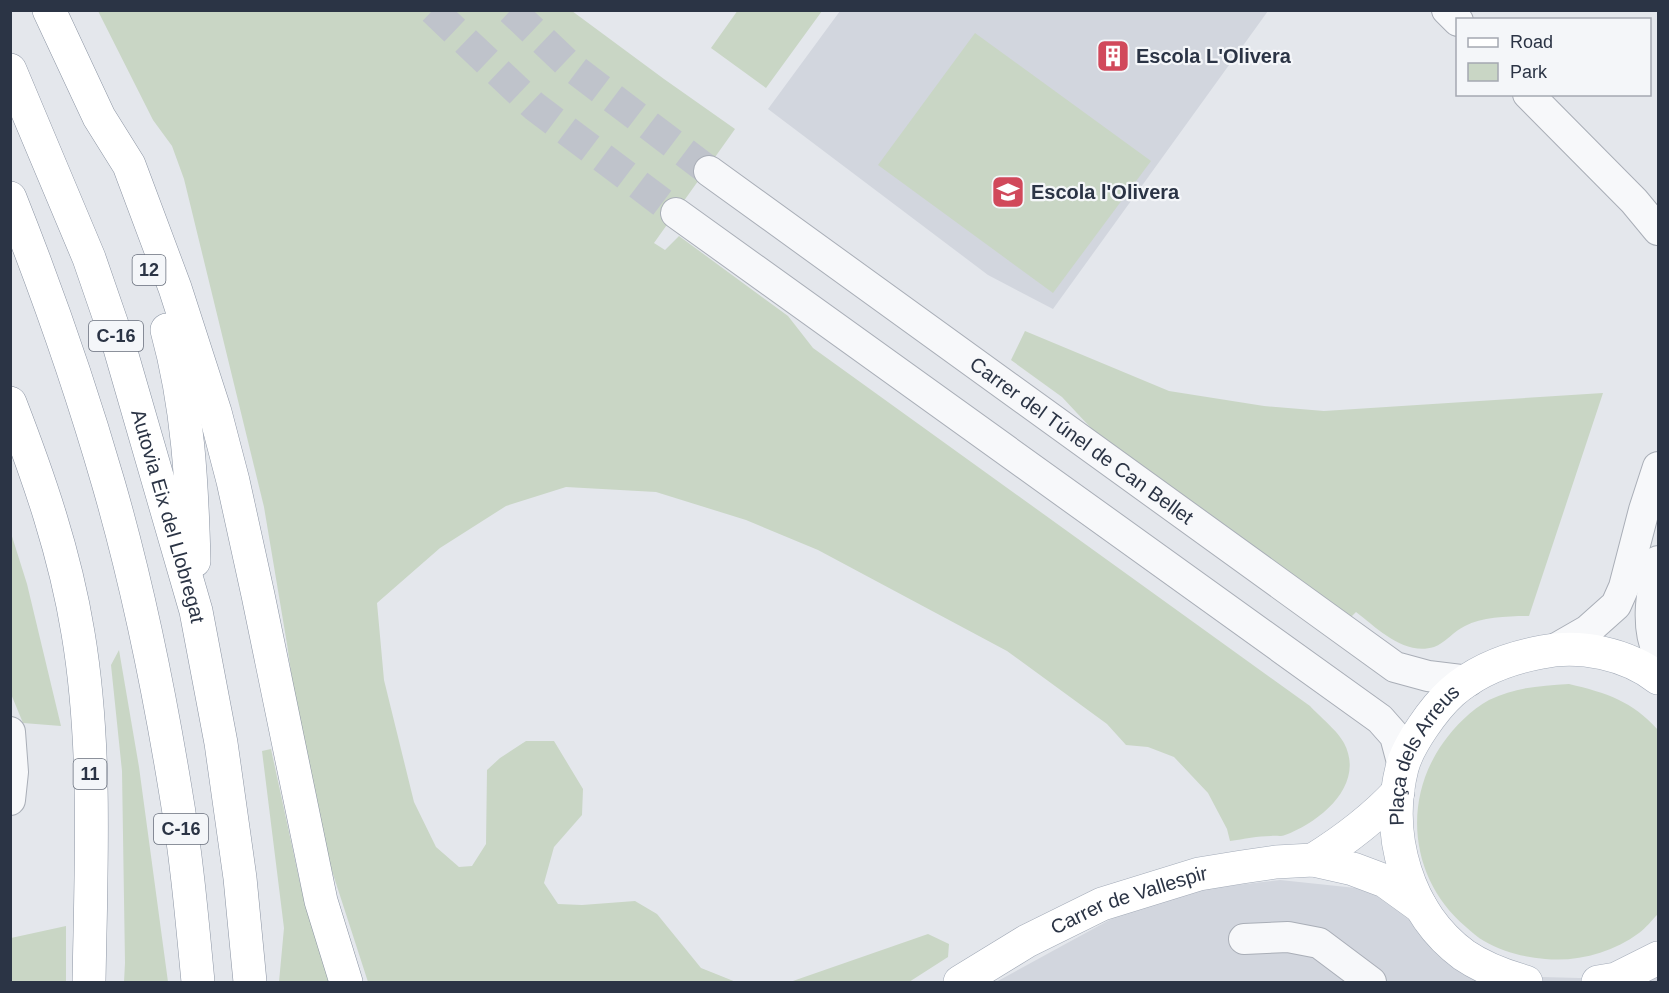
<svg xmlns="http://www.w3.org/2000/svg" width="1669" height="993" font-family="Arial,sans-serif">
	<rect width="100%" height="100%" fill="#e4e7ec"/>
	<!-- built -->
	<path fill="#d2d6de" d="M840 11H1268L1053 309 988 275 768 109Z
		M1280 880 1356 888 1421 908 1504 976 1616 979 1658 958V982H996L1157 894Z"/>
	<!-- green -->
	<path fill="#c9d6c5" d="M738 10H822V11L766 88 711 48Z
		M98 11H572L664 79 735 129 654 243 665 250 679 236 788 316 813 348 1310 706C1319 716 1338 731 1344 743 1366 785 1320 822 1285 835 1280 837 1276 835 1271 836 1258 836 1244 839 1230 841L1227 829 1208 793 1174 757 1148 747 1126 745 1107 724 1007 651 818 550 746 520 656 492 566 487 506 506 440 548 377 603 384 680 414 802 436 847 459 867 472 866 486 844 487 770 500 758 526 741H554L583 789 582 815 554 847 544 883 558 904 582 905 635 901 657 914 701 968 736 982H368L309 800 287 644 264 507 184 179 172 146 153 120Z
		M975 33 1151 161 1053 293 878 165Z
		M1025 331 1169 391 1264 406 1324 411 1603 393 1529 616C1509 616 1482 617 1465 626 1454 631 1445 643 1434 647 1404 656 1377 628 1356 612L1348 620 1104 442 1062 397 1011 360Z
		M10 530 27 584 61 726 23 723 11 694Z
		M119 650 139 767 168 982H124L125 963 122 771 111 665Z
		M1569 684C1607 693 1632 701 1658 730V914C1652 920 1646 928 1639 933 1612 953 1578 962 1545 959 1523 957 1503 952 1484 941 1478 938 1472 932 1466 927 1411 881 1401 802 1443 743 1455 726 1471 710 1489 700 1516 687 1540 686 1569 684Z
		M271 749 300 883 331 982H279L284 928 262 751Z
		M66 926V982H11V938Z
		M928 934 949 944 948 957 909 982H790Z"/>
	<g fill="none" stroke-linecap="round" stroke-linejoin="round">
		<!-- minor-tunnel -->
		<path stroke="#bfc3cb" stroke-width="30" stroke-dasharray="30 15" stroke-linecap="butt" d="M433 10 534 106 676 213
			M511 10 569 65 709 171"/>
		<defs>
			<g id="minor">
				<path d="M1447 10 1458 21"/>
				<path d="M1528 94 1634 201 1658 230"/>
				<path id="s1" d="M709 171 1395 667 1428 676 1469 681"/>
				<path d="M676 213 1380 719 1395 736 1403 766"/>
				<path d="M1658 561C1652 591 1645 625 1658 653"/>
				<path d="M1555 649 1588 630 1616 605 1624 587 1644 510 1658 467"/>
				<path d="M10 732 13 772 10 800"/>
				<path d="M1244 939 1288 937 1319 943 1371 982"/>
			</g>
			<g id="major">
				<path d="M1313 860C1345 840 1373 819 1398 792"/>
				<path id="s2" d="M960 982 1027 941 1102 904 1199 874 1242 867 1276 862 1313 860 1353 869 1385 881 1421 907"/>
				<path id="s3" d="M1526 982C1505 976 1483 968 1464 955 1407 913 1385 835 1402 768 1408 745 1434 708 1452 692 1477 670 1509 658 1542 652 1580 644 1627 654 1658 678"/>
				<path d="M1598 982 1616 979 1658 958"/>
			</g>
			<g id="highway">
				<path d="M49 10 99 117 129 165 175 288 215 412 233 481 258 595 321 901 346 982"/>
				<path id="s4" d="M10 70 89 258 119 345 196 611 221 743 240 878 250 982"/>
				<path d="M10 198C47 291 80 385 108 482 137 582 158 685 175 788 186 852 192 918 198 982"/>
				<path d="M167 330C188 406 192 483 194 561"/>
				<path d="M10 403C39 478 65 553 78 633 97 746 91 868 89 982"/>
			</g>
		</defs>
		<!-- minor casing -->
		<use href="#minor" stroke="#a9aeb7" stroke-width="32"/>
		<!-- major casing -->
		<use href="#major" stroke="#a3abb8" stroke-width="34"/>
		<!-- highway casing -->
		<use href="#highway" stroke="#8b94a3" stroke-width="34"/>
		<!-- minor -->
		<use href="#minor" stroke="#f7f8fa" stroke-width="30"/>
		<!-- major -->
		<use href="#major" stroke="#fff" stroke-width="33"/>
		<!-- highway -->
		<use href="#highway" stroke="#fff" stroke-width="33"/>
	</g>
	<!-- icons -->
	<defs>
		<symbol id="building-square" viewBox="-11 -11 22 22"><rect x="-9" y="-9" width="18" height="18" rx="4" fill="#d1495b" stroke="#f4f6f9"/><path d="M-4-6H4V6H1V3H-1V6H-4ZM-2.5-4.3h1.7v1.8h-1.7ZM.8-4.3h1.7v1.8H.8ZM-2.5-1h1.7V.8h-1.7ZM.8-1h1.7V.8H.8Z" fill="#fff"/></symbol>
		<symbol id="school-square" viewBox="-11 -11 22 22"><rect x="-9" y="-9" width="18" height="18" rx="4" fill="#d1495b" stroke="#f4f6f9"/><path d="M0-5L7-2L0 1L-7-2ZM-4 1L0 2.5L4 1V4Q0 6-4 4Z" fill="#fff"/></symbol>
	</defs>
	<g fill-rule="evenodd">
		<use href="#building-square" x="1094" y="37" width="38" height="38"/>
		<use href="#school-square" x="989" y="173" width="38" height="38"/>
	</g>
	<g text-anchor="middle" stroke-width="4.5" stroke-linejoin="round" paint-order="stroke">
		<!-- shield labels -->
		<g fill="#f4f6f9" stroke="#676e7b" stroke-width="1.5">
			<rect x="132.5" y="255" width="33" height="30" rx="4.5"/>
			<rect x="89" y="321" width="54" height="30" rx="4.5"/>
			<rect x="73.5" y="759" width="33" height="30" rx="4.5"/>
			<rect x="154" y="814" width="54" height="30" rx="4.5"/>
		</g>
		<g font-size="18" font-weight="bold" fill="#2b3445">
			<text x="149" y="276">12</text>
			<text x="116" y="342">C-16</text>
			<text x="90" y="780">11</text>
			<text x="181" y="835">C-16</text>
		</g>
		<!-- poi labels -->
		<g font-size="20" font-weight="bold" fill="#2b3445" stroke="#f4f6f9" text-anchor="start">
			<text x="1136" y="63">Escola L'Olivera</text>
			<text x="1031" y="199">Escola l'Olivera</text>
		</g>
		<!-- street labels -->
		<g font-size="20" fill="#2b3445" stroke="#f4f6f9">
			<text dy="7" stroke="none"><textPath href="#s1" startOffset="460">Carrer del Túnel de Can Bellet</textPath></text>
			<text dy="7" stroke="none"><textPath href="#s4" startOffset="474">Autovia Eix del Llobregat</textPath></text>
			<text dy="7" stroke="none"><textPath href="#s3" startOffset="296">Plaça dels Arreus</textPath></text>
			<text dy="7" stroke="none"><textPath href="#s2" startOffset="189">Carrer de Vallespir</textPath></text>
		</g>
	</g>
	<!-- border -->
	<rect width="1669" height="993" fill="none" stroke="#2b3445" stroke-width="24"/>
	<!-- legend -->
	<rect x="1456" y="18" width="195" height="78" fill="#f4f6f9" stroke="#a4a8b1" stroke-width="1.5"/>
	<rect x="1468" y="38" width="30" height="9" fill="#ffffff" stroke="#a4a8b1" stroke-width="1.5"/>
	<text x="1510" y="48" font-size="18" fill="#2b3445">Road</text>
	<rect x="1468" y="63" width="30" height="18" fill="#c9d6c5" stroke="#a4a8b1" stroke-width="1.5"/>
	<text x="1510" y="78" font-size="18" fill="#2b3445">Park</text>
</svg>
